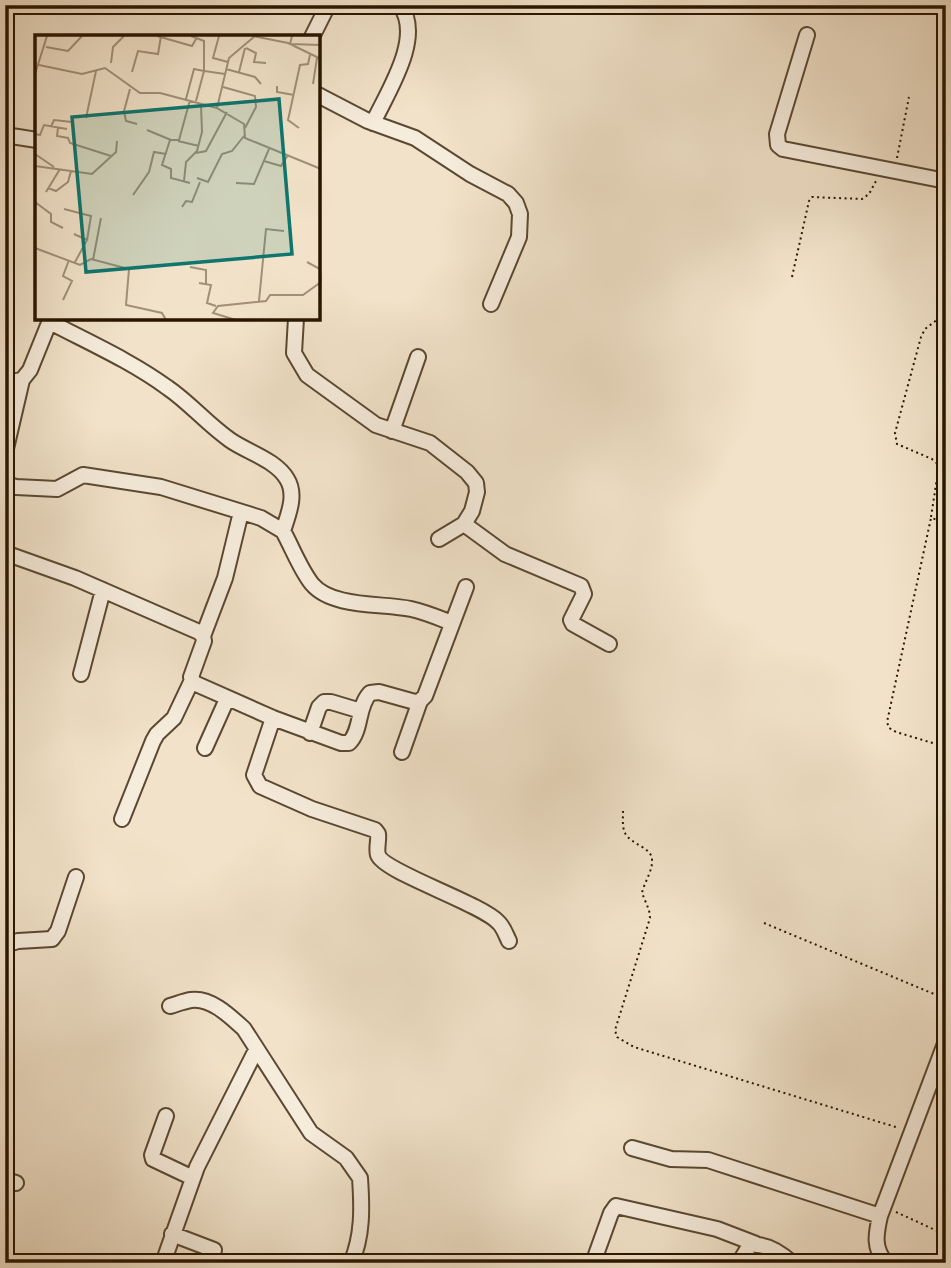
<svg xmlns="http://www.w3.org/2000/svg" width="951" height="1268" font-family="'IM FELL Great Primer',serif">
	<rect width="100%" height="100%" fill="#f1e2c9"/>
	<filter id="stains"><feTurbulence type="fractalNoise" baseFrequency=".00286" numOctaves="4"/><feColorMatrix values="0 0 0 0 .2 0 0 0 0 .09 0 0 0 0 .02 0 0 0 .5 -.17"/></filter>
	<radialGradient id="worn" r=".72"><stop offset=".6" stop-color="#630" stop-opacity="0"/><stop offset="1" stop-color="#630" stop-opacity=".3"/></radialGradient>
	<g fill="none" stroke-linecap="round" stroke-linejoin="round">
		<defs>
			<path id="minor" d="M807 35 777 134 778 145 783 149 946 181
				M312 37 328 5
				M318 95 368 121 415 138 470 174 508 194 516 203 520 214 519 237 491 304
				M373 123C388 91 424 37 400 5
				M5 135 37 140
				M296 318 294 353 307 375 376 425 430 443 467 472 476 483 477 492 472 511 464 524 439 539
				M50 322C90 343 131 361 168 388 190 403 207 424 230 440 247 452 276 460 287 479 297 495 288 515 283 531
				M5 383 22 380 30 370 51 318
				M392 431 418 357
				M5 453 22 380
				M5 484 16 487 57 489 83 475 161 487 261 518 283 531C292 547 300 569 312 584 332 608 382 603 411 609 425 612 439 618 452 623
				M464 524 505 554 581 586 584 594 571 620 573 624 609 644
				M5 553 75 578 199 632 203 636 204 641 191 677 194 683 273 718 341 743H349C362 730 357 707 370 693L379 692 415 702 420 701 425 696 466 587
				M203 636 225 578 241 512
				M81 674 103 590
				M273 718 254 775 260 786 312 809 375 830 378 834C379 840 376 849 378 855 384 872 480 903 498 922 503 926 506 935 509 941
				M310 733 319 707 324 702H331L361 711
				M205 748 227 699
				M402 752 420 701
				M122 819 153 741 157 734 174 718 192 680
				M5 945 18 941 52 939 58 931 76 877
				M170 1006C177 1004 184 1001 191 1000 211 997 231 1017 244 1029L311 1133 346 1158 360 1178C362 1207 363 1236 351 1263
				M166 1116 152 1155 153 1159 193 1178
				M632 1148 671 1159 708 1160 880 1216
				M5 1180 16 1183
				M172 1234 214 1250
				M163 1263 197 1167 256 1050
				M593 1263 611 1213 616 1206 717 1229 756 1244
				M739 1263 750 1245C765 1243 781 1253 792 1263
				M886 1263C873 1248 876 1234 880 1216L946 1041"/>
		</defs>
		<!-- minor casing -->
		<use href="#minor" stroke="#5b4832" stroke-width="18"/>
		<!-- path -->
		<path stroke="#291500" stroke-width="2" stroke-dasharray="2 3.5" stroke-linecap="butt" d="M897 158 909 97
			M792 277 809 201 812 197 862 199 869 194 876 181
			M931 517 939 465 932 459 897 444 895 433 921 337 925 329 946 313
			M946 522 931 518 887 722 889 728 896 732 946 747
			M623 811C623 818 622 827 625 833 631 845 652 847 652 860 653 870 644 883 642 893L649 910 650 918 615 1030 617 1037 634 1047 899 1128
			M764 923 946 999
			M896 1212 946 1235"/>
		<!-- minor -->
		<use href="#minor" stroke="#f6ecdc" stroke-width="14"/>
	</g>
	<!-- overview -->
	<g transform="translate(35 35)">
		<rect width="285" height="285" fill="#f1e2c9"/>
		<path fill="none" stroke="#a19079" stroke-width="2" d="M122 1 157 11 161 4M156 1 169 6V36L190 39M184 1 178 23 193 27M218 1 253 8 286 24M220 1 194 23 182 73 209 89 210 103 286 134M257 1 255 9 286 10M11 12 33 16 47 1M211 13 221 18 219 27 231 28M76 28 78 12 89 1M4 30 47 39 70 33 105 58H125L182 73M191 34 220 42 226 49M97 37 103 16 123 19 126 1M204 37 210 13M0 39 12 1M278 49 282 23M242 51V57L259 60M188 52 220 61 221 72 210 93M95 54 89 76 91 86 102 89M151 64 159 34 169 36 161 66M51 83 61 36M16 92 19 85 37 87M23 93 22 101 33 103 35 108 76 121M264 93 253 85 265 30 273 29 275 20M112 95 136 105M0 99 5 100 9 90 32 94M143 106 164 111M161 118 171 116 192 77M0 119 19 132M229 126 246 131 253 120M0 131 57 139 81 117 82 106M162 143 173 147 187 119 197 116 209 101M149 146 151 127 162 116 167 97 166 70M155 148 136 143V134L127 130 135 105H144L155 65M201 148 219 149 234 114M13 153 21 156 33 147 36 136M11 157 25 134M98 160 114 137 119 117 131 119M0 167 16 179V187L28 193M147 172 151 166 157 167 165 147M29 174 56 181 52 205M39 199 52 205 40 227M0 213 45 230 56 224 94 234 91 270 127 278 131 285M58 225 66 183M272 227 285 234 286 246M155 232 171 235V250M164 248 176 250 172 268 181 271M28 265 37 246 28 241 34 225M224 266 231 194 249 196M201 285 178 278 183 271 231 266 235 260H268L286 247"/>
		<path fill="#0f766e" fill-opacity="0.15" stroke="#0f766e" stroke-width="3.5" d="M244 64 257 219 51 237 37 82Z"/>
		<rect width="285" height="285" fill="none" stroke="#291500" stroke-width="3.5"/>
	</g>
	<!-- margin -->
	<rect width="951" height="1268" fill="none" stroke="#f1e2c9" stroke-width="28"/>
	<rect x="7" y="7" width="937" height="1254" fill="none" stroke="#291500" stroke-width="3.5"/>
	<rect x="14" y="14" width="923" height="1240" fill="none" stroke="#291500" stroke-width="2"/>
	<rect width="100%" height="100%" filter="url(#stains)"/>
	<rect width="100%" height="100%" fill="url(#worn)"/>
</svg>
